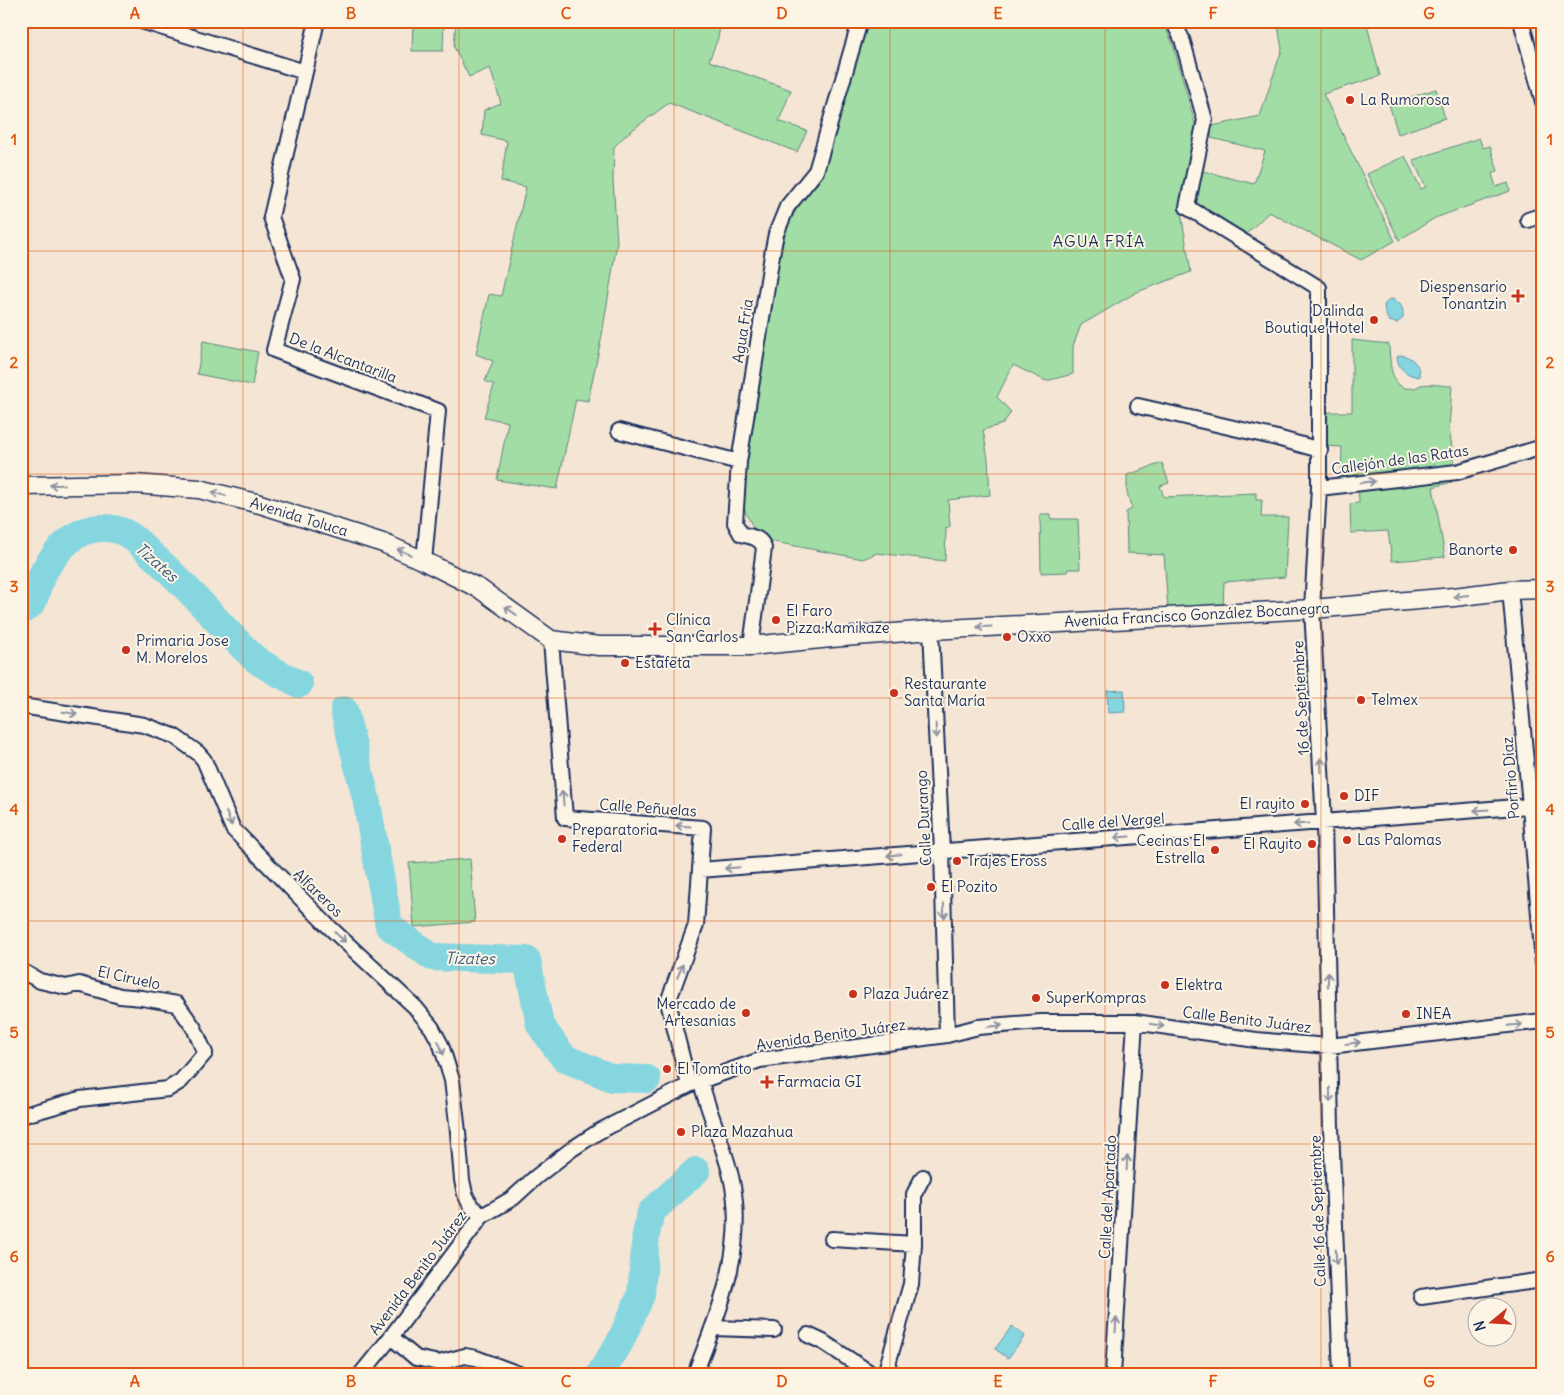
<svg xmlns="http://www.w3.org/2000/svg" width="1564" height="1395" font-family="Delius,sans-serif">
	<rect width="100%" height="100%" fill="#f5e5d4"/>
	<filter id="ink" filterUnits="userSpaceOnUse"><feTurbulence type="fractalNoise" baseFrequency=".02" numOctaves="2"/><feDisplacementMap in="SourceGraphic" scale="10" xChannelSelector="R" yChannelSelector="G"/><feConvolveMatrix kernelMatrix="1 2 1 2 8 2 1 2 1" color-interpolation-filters="sRGB"/></filter>
	<g filter="url(#ink)">
		<!-- green -->
		<path fill="#a1dda4" stroke="#5e8681" d="M413 21H444L443 51H412Z
			M456 21H721L718 38 709 61 791 90 779 121 807 131 797 152 669 103 628 133 614 147 613 180 617 243 602 335 588 401 576 399 557 489 497 480 508 422 484 417 494 385 485 381 493 361 476 354 489 294 501 296 526 187 501 181 507 141 482 135 484 110 501 103 490 68 469 77 454 47Z
			M869 21H1162L1173 44 1197 131 1181 213 1191 272 1137 292 1081 325 1073 346V374L1046 381 1013 365 997 397 1011 412 1003 424 983 430 988 459 990 495 948 500 950 526 946 528 945 561 877 553 863 559 769 541 756 532 746 514 744 507 747 463 769 315 784 236 788 224 801 201 819 182Z
			M1277 21H1366L1380 76 1323 94 1395 241 1361 260 1269 212 1242 238 1191 207 1199 170 1254 184 1265 151 1211 138 1212 126 1260 116 1282 49Z
			M1436 89 1445 118 1398 134 1389 104Z
			M1479 138 1483 148 1490 146 1498 171 1492 174 1496 187 1508 183 1510 191 1435 218 1399 240 1367 174 1405 156 1421 189 1426 187 1413 160Z
			M1352 340 1389 344C1390 359 1389 393 1414 388 1416 388 1418 386 1421 385 1430 383 1443 386 1452 386L1449 428 1455 467 1341 477 1342 447 1325 446 1322 412H1352Z
			M203 341 258 352 252 385 197 374Z
			M1162 463 1169 483 1160 486 1164 497 1256 493V500H1262L1261 517H1288L1285 577 1224 582 1223 608 1168 609 1164 555 1127 553 1126 512 1132 509 1127 493V475Z
			M1449 470 1452 482 1433 487 1445 557 1392 561 1388 531 1351 533 1350 504 1359 503 1358 480Z
			M1040 514H1051V519H1078L1080 569H1068L1067 572 1041 573Z
			M470 859 475 922 414 927 409 863Z"/>
		<!-- water -->
		<path fill="#86d6e0" stroke="#5b93ac" d="M1390 299C1400 300 1404 308 1403 318L1397 323 1389 321 1385 313 1384 305Z
			M1400 355C1411 356 1421 365 1419 377 1407 375 1398 369 1397 357Z
			M1124 690 1125 712 1108 713 1107 691Z
			M1012 1326 1025 1336 1008 1358 995 1349Z"/>
		<g fill="none" stroke-linecap="round" stroke-linejoin="round">
			<!-- river -->
			<path stroke="#86d6e0" stroke-width="28" d="M21 611C38 605 35 587 43 573 52 557 67 538 85 531 99 526 116 527 129 535 137 540 144 548 152 555 188 586 218 624 253 657 264 667 285 676 299 684
				M344 710 366 798 389 926 432 957 527 960 540 1025 564 1058 612 1078 647 1079
				M600 1374 620 1342 641 1295 646 1234 651 1212 696 1171"/>
			<defs>
				<path id="minor" d="M141 21 305 72
					M317 21 271 217 293 279 274 350 438 411 424 561
					M1173 21 1182 39 1205 120 1187 207 1319 288V488L1312 609 1324 822 1331 1127 1341 1374
					M1521 21 1543 102
					M1528 220 1543 215
					M1138 406 1277 438 1320 450
					M619 431 739 462
					M1319 488 1457 472 1543 447
					M1510 590 1528 783 1543 963
					M931 630 942 851 947 1035
					M551 640 565 818 703 828 696 925 668 1002 689 1085
					M751 646 764 548C761 537 751 537 741 534L735 523 739 462 773 249 776 234 787 207 816 171 860 21
					M21 706 144 725 174 736 198 753 204 760 210 774 233 829 325 923 415 1007 432 1028 441 1045 452 1080 458 1132 462 1180 465 1194 471 1206 482 1216
					M700 870 1529 806
					M21 1116 80 1099 168 1089 181 1081 205 1053 194 1028 177 1004 142 998 120 996 79 984 66 987 40 981 22 971
					M832 1239 914 1244
					M1421 1297 1543 1280
					M712 1328 774 1330
					M808 1335 823 1342 872 1374
					M391 1337 416 1358 439 1363 465 1356 476 1358 519 1374
					M361 1374 391 1337 482 1216 513 1198 536 1177 572 1149 598 1132 689 1085 760 1060 947 1035 978 1027 1041 1022H1135L1256 1040 1329 1046 1543 1021
					M695 1374C719 1311 746 1249 732 1181 725 1147 709 1115 701 1082
					M885 1374 911 1284 914 1244V1194L923 1177
					M1113 1374 1135 1022"/>
				<path id="tertiary" d="M21 486 135 484 199 489 260 504 383 543 424 561 480 589 551 640 599 646H751L831 638 931 630 1312 609 1454 597 1510 590 1543 589"/>
			</defs>
			<!-- minor casing -->
			<use href="#minor" stroke="#1b2f5e" stroke-width="18"/>
			<!-- tertiary casing -->
			<use href="#tertiary" stroke="#1b2f5e" stroke-width="21"/>
			<!-- minor -->
			<use href="#minor" stroke="#fcf5e5" stroke-width="14"/>
			<!-- tertiary -->
			<use href="#tertiary" stroke="#fcf5e5" stroke-width="18"/>
		</g>
		<!-- one-way arrows -->
		<defs><path id="oneway-shaft" d="M-6 0H5M1.5-3L5.5 0L1.5 3" fill="none" stroke-width="1.6" stroke-linecap="round" stroke-linejoin="round" transform="scale(1.25)"/></defs>
		<g stroke="#8c92a2">
			<use href="#oneway-shaft" transform="translate(1368 482) rotate(-6)"/>
			<use href="#oneway-shaft" transform="translate(57 485) rotate(179)"/>
			<use href="#oneway-shaft" transform="translate(219 494) rotate(-165)"/>
			<use href="#oneway-shaft" transform="translate(404 552) rotate(-157)"/>
			<use href="#oneway-shaft" transform="translate(1461 596) rotate(173)"/>
			<use href="#oneway-shaft" transform="translate(511 611) rotate(-144)"/>
			<use href="#oneway-shaft" transform="translate(984 627) rotate(177)"/>
			<use href="#oneway-shaft" transform="translate(70 713) rotate(9)"/>
			<use href="#oneway-shaft" transform="translate(936 731) rotate(87)"/>
			<use href="#oneway-shaft" transform="translate(1321 765) rotate(-93)"/>
			<use href="#oneway-shaft" transform="translate(563 798) rotate(-95)"/>
			<use href="#oneway-shaft" transform="translate(1481 810) rotate(176)"/>
			<use href="#oneway-shaft" transform="translate(229 819) rotate(68)"/>
			<use href="#oneway-shaft" transform="translate(1301 824) rotate(176)"/>
			<use href="#oneway-shaft" transform="translate(683 826) rotate(-176)"/>
			<use href="#oneway-shaft" transform="translate(1122 837) rotate(176)"/>
			<use href="#oneway-shaft" transform="translate(894 855) rotate(175)"/>
			<use href="#oneway-shaft" transform="translate(732 868) rotate(175)"/>
			<use href="#oneway-shaft" transform="translate(944 911) rotate(89)"/>
			<use href="#oneway-shaft" transform="translate(340 937) rotate(43)"/>
			<use href="#oneway-shaft" transform="translate(680 971) rotate(-68)"/>
			<use href="#oneway-shaft" transform="translate(1328 980) rotate(-91)"/>
			<use href="#oneway-shaft" transform="translate(1157 1025) rotate(9)"/>
			<use href="#oneway-shaft" transform="translate(1515 1025) rotate(-6)"/>
			<use href="#oneway-shaft" transform="translate(995 1026) rotate(-5)"/>
			<use href="#oneway-shaft" transform="translate(1353 1043) rotate(-7)"/>
			<use href="#oneway-shaft" transform="translate(441 1048) rotate(68)"/>
			<use href="#oneway-shaft" transform="translate(1330 1095) rotate(89)"/>
			<use href="#oneway-shaft" transform="translate(1127 1163) rotate(-87)"/>
			<use href="#oneway-shaft" transform="translate(1336 1257) rotate(88)"/>
			<use href="#oneway-shaft" transform="translate(1116 1325) rotate(-86)"/>
		</g>
	</g>
	<!-- grid -->
	<path fill="none" stroke="#de5710" stroke-width="1" stroke-opacity="0.55" d="M243 21V1374M459 21V1374M674 21V1374M890 21V1374M1105 21V1374M1321 21V1374M21 251H1543M21 474H1543M21 698H1543M21 921H1543M21 1144H1543"/>
	<!-- markers -->
	<g fill="#c8321e" stroke="#fcf5e5" stroke-width="2">
		<circle cx="1350" cy="100" r="5"/>
		<path d="M1515.5 288.5h5v5h5v5h-5v5h-5v-5h-5v-5h5z"/>
		<circle cx="1374" cy="320" r="5"/>
		<circle cx="1513" cy="550" r="5"/>
		<circle cx="776" cy="620" r="5"/>
		<path d="M652.5 621.5h5v5h5v5h-5v5h-5v-5h-5v-5h5z"/>
		<circle cx="1007" cy="637" r="5"/>
		<circle cx="126" cy="650" r="5"/>
		<circle cx="625" cy="663" r="5"/>
		<circle cx="894" cy="693" r="5"/>
		<circle cx="1361" cy="700" r="5"/>
		<circle cx="1344" cy="796" r="5"/>
		<circle cx="1305" cy="804" r="5"/>
		<circle cx="562" cy="839" r="5"/>
		<circle cx="1347" cy="840" r="5"/>
		<circle cx="1312" cy="844" r="5"/>
		<circle cx="1215" cy="850" r="5"/>
		<circle cx="957" cy="861" r="5"/>
		<circle cx="931" cy="887" r="5"/>
		<circle cx="1165" cy="985" r="5"/>
		<circle cx="853" cy="994" r="5"/>
		<circle cx="1036" cy="998" r="5"/>
		<circle cx="746" cy="1013" r="5"/>
		<circle cx="1406" cy="1014" r="5"/>
		<circle cx="667" cy="1069" r="5"/>
		<path d="M764.5 1074.5h5v5h5v5h-5v5h-5v-5h-5v-5h5z"/>
		<circle cx="681" cy="1132" r="5"/>
	</g>
	<g text-anchor="middle" stroke-width="4" stroke-linejoin="round" paint-order="stroke">
		<!-- poi labels -->
		<g font-size="15" fill="#1b2f5e" stroke="#fcf5e5" text-anchor="start">
			<text x="1360" y="105">La Rumorosa</text>
			<text x="1507" y="292" text-anchor="end">Diespensario<tspan x="1507" dy="17">Tonantzin</tspan></text>
			<text x="1364" y="316" text-anchor="end">Dalinda<tspan x="1364" dy="17">Boutique Hotel</tspan></text>
			<text x="1503" y="555" text-anchor="end">Banorte</text>
			<text x="786" y="616">El Faro<tspan x="786" dy="17">Pizza.Kamikaze</tspan></text>
			<text x="666" y="625">Clínica<tspan x="666" dy="17">San Carlos</tspan></text>
			<text x="1017" y="642">Oxxo</text>
			<text x="136" y="646">Primaria Jose<tspan x="136" dy="17">M. Morelos</tspan></text>
			<text x="635" y="668">Estafeta</text>
			<text x="904" y="689">Restaurante<tspan x="904" dy="17">Santa María</tspan></text>
			<text x="1371" y="705">Telmex</text>
			<text x="1354" y="801">DIF</text>
			<text x="1295" y="809" text-anchor="end">El rayito</text>
			<text x="572" y="835">Preparatoria<tspan x="572" dy="17">Federal</tspan></text>
			<text x="1357" y="845">Las Palomas</text>
			<text x="1205" y="846" text-anchor="end">Cecinas El<tspan x="1205" dy="17">Estrella</tspan></text>
			<text x="1302" y="849" text-anchor="end">El Rayito</text>
			<text x="967" y="866">Trajes Eross</text>
			<text x="941" y="892">El Pozito</text>
			<text x="1175" y="990">Elektra</text>
			<text x="863" y="999">Plaza Juárez</text>
			<text x="1046" y="1003">SuperKompras</text>
			<text x="736" y="1009" text-anchor="end">Mercado de<tspan x="736" dy="17">Artesanias</tspan></text>
			<text x="1416" y="1019">INEA</text>
			<text x="677" y="1074">El Tomatito</text>
			<text x="777" y="1087">Farmacia GI</text>
			<text x="691" y="1137">Plaza Mazahua</text>
		</g>
		<!-- street labels -->
		<g font-size="15" fill="#1b2f5e" stroke="#fcf5e5">
			<text transform="translate(743 331) rotate(-81)" y="5">Agua Fría</text>
			<text transform="translate(343 358) rotate(21)" y="5">De la Alcantarilla</text>
			<text transform="translate(1400 460) rotate(-8)" y="5">Callejón de las Ratas</text>
			<text transform="translate(299 517) rotate(17)" y="5">Avenida Toluca</text>
			<text transform="translate(1197 615) rotate(-3)" y="5">Avenida Francisco González Bocanegra</text>
			<text transform="translate(1301 698) rotate(-93)" y="5">16 de Septiembre</text>
			<text transform="translate(1511 778) rotate(-95)" y="5">Porfirio Díaz</text>
			<text transform="translate(648 808) rotate(4)" y="5">Calle Peñuelas</text>
			<text transform="translate(924 818) rotate(-93)" y="5">Calle Durango</text>
			<text transform="translate(1113 822) rotate(-4)" y="5">Calle del Vergel</text>
			<text transform="translate(318 893) rotate(44)" y="5">Alfareros</text>
			<text transform="translate(129 978) rotate(12)" y="5">El Ciruelo</text>
			<text transform="translate(1247 1020) rotate(7)" y="5">Calle Benito Juárez</text>
			<text transform="translate(831 1035) rotate(-8)" y="5">Avenida Benito Juárez</text>
			<text transform="translate(1108 1197) rotate(-87)" y="5">Calle del Apartado</text>
			<text transform="translate(1318 1211) rotate(-92)" y="5">Calle 16 de Septiembre</text>
			<text transform="translate(418 1273) rotate(-53)" y="5">Avenida Benito Juárez</text>
		</g>
		<!-- neighbourhood labels -->
		<g font-size="16" letter-spacing="1" fill="#1b2f5e" stroke="#fcf5e5">
			<text x="1099" y="247">AGUA FRÍA</text>
		</g>
		<!-- water labels -->
		<g font-size="16" font-style="italic" fill="#36597e" stroke="#fcf5e5">
			<text transform="translate(157 562) rotate(41)" y="6">Tizates</text>
			<text transform="translate(470 958) rotate(1)" y="6">Tizates</text>
		</g>
	</g>
	<!-- margin -->
	<rect width="1564" height="1395" fill="none" stroke="#fcf5e5" stroke-width="55"/>
	<!-- north arrow -->
	<g transform="translate(1492 1322) rotate(252)"><circle r="24" fill="#fcf5e5" stroke="#a2a6af"/>
	<path d="M0-4L9 19L0 12L-9 19Z" fill="#c8321e"/>
	<text y="-8" font-size="14" font-weight="bold" text-anchor="middle" fill="#1b2f5e">N</text>
	</g>
	<rect x="28" y="28" width="1508" height="1340" fill="none" stroke="#de5710" stroke-width="2"/>
	<g font-size="16" text-anchor="middle" font-weight="bold" fill="#de5710">
		<text x="135" y="19">A</text>
		<text x="351" y="19">B</text>
		<text x="566" y="19">C</text>
		<text x="782" y="19">D</text>
		<text x="998" y="19">E</text>
		<text x="1213" y="19">F</text>
		<text x="1429" y="19">G</text>
		<text x="14" y="145">1</text>
		<text x="1550" y="145">1</text>
		<text x="14" y="368">2</text>
		<text x="1550" y="368">2</text>
		<text x="14" y="592">3</text>
		<text x="1550" y="592">3</text>
		<text x="14" y="815">4</text>
		<text x="1550" y="815">4</text>
		<text x="14" y="1038">5</text>
		<text x="1550" y="1038">5</text>
		<text x="14" y="1262">6</text>
		<text x="1550" y="1262">6</text>
		<text x="135" y="1387">A</text>
		<text x="351" y="1387">B</text>
		<text x="566" y="1387">C</text>
		<text x="782" y="1387">D</text>
		<text x="998" y="1387">E</text>
		<text x="1213" y="1387">F</text>
		<text x="1429" y="1387">G</text>
	</g>
</svg>
